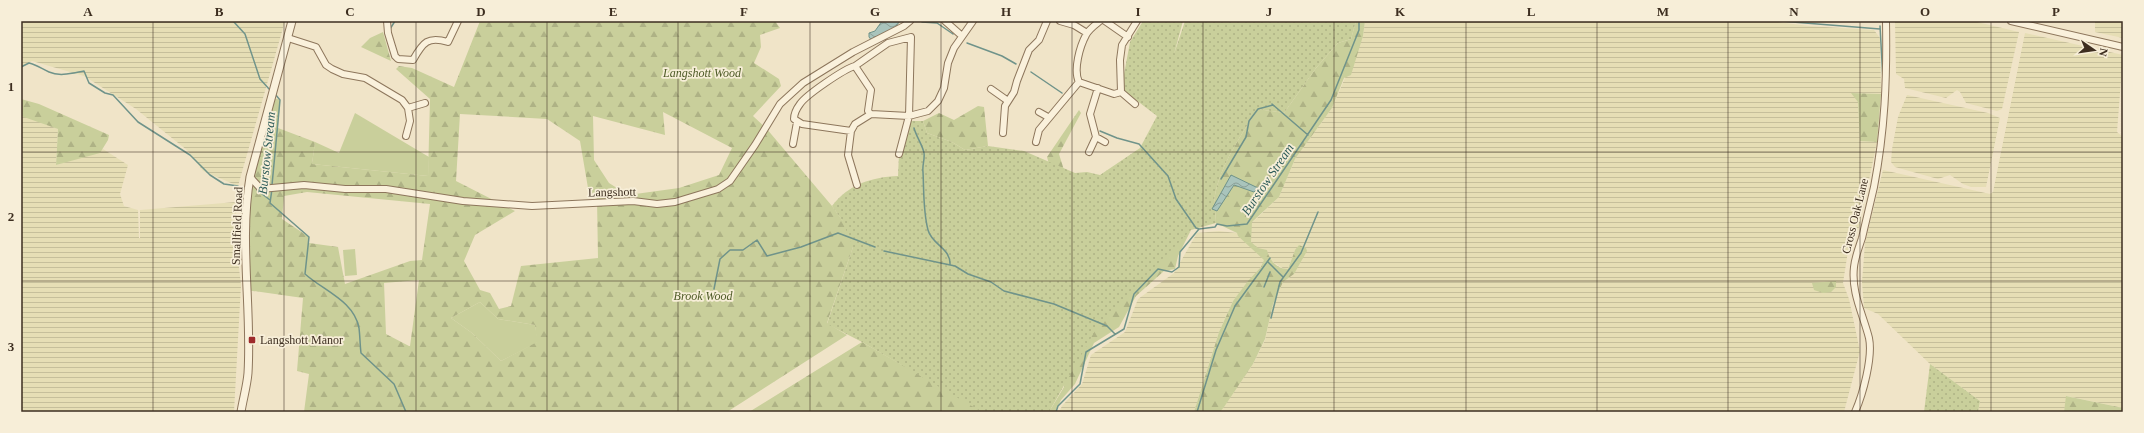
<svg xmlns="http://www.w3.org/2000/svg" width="2144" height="433" font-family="Georgia,serif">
	<defs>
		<pattern id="farmland-rules" width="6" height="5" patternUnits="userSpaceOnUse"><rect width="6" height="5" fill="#e6deb5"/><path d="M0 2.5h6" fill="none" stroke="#c6bf9b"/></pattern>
		<pattern id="forest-firs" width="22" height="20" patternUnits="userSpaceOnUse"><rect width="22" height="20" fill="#c9cf9b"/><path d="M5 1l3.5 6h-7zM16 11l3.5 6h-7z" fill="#aeb285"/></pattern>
		<pattern id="park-dots" width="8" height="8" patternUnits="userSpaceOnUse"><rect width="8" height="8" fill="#c9cf9b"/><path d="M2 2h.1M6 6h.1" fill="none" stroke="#aeb285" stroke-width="1.8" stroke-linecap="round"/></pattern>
		<pattern id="water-waves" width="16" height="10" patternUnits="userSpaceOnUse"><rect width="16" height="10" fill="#a9c4bc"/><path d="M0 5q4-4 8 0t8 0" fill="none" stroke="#8ba098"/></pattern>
	</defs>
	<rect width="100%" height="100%" fill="#f0e4c8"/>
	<!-- farmland -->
	<path fill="url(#farmland-rules)" d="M21 21H285L238 186 203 171 188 151 136 109 84 76 32 61 21 68Z
		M1365 21H1771L1809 26 1874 30 1880 38 1881 94 1852 93 1858 101 1860 141 1877 142 1859 227 1848 251 1843 283 1849 299 1860 351 1844 412H1220L1253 364 1265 340 1273 304 1283 282 1294 274 1295 250 1288 269 1286 270 1271 261 1268 255 1261 267 1233 301 1219 332 1194 412H1059L1062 406 1082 384 1091 355 1125 332 1138 299 1174 273 1197 233 1219 231 1237 233 1256 219 1279 197 1295 159 1332 108 1363 36Z
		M1895 21H1973L2019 32 2002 109 1997 111 1966 103 1960 92 1957 90 1946 98 1905 88 1904 79 1896 74Z
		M2095 21H2123V38L2095 32Z
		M2025 33 2123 55 2117 132 2123 137V408L2067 396 2064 412H1978L1980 401 1930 364 1878 314 1864 308 1862 282 1865 243 1883 170 1990 194 1993 192Z
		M1907 95 1988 113 2000 118 1986 187H1971L1963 184 1950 175 1938 179 1895 167 1891 162 1892 149 1898 117Z
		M21 114 58 129 56 165 103 149 128 165 120 194 124 206 138 210 139 238H140V210L236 202 235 233 241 285 234 412H21Z"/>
	<!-- green -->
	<path fill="#c9cf9b" d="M355 113 429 157 428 176 312 164 315 142 339 153Z
		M355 249 357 275 345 276 343 250Z
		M480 302 498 319 535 325 538 342 501 361 472 333 451 318Z"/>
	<!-- forest -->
	<path fill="url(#forest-firs)" fill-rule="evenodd" d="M480 21H775L780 28 760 35 761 47 754 63 779 79 781 86 753 116 766 128 832 206 982 412H749L862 342 902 365 853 247 827 323 847 335 727 412H304L309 374 297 371 303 298 246 290 250 177 271 97 280 100 278 128 315 142 312 164 428 176 430 99 396 69 399 66 412 68 454 87ZM663 112 732 148 719 175 679 188 628 195 609 183 594 160 593 116 665 135ZM460 114 547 119 580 141 588 188 597 199 598 258 521 266 511 306 499 309 490 293 480 290 464 261 475 235 515 211 456 181ZM307 192 430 204 422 260 410 261 345 284 338 247 309 243V237L282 219 284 196ZM419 280 410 346H409L386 334 384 283ZM480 302 498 319 535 325 537 342 501 361 472 333 451 318Z
		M1356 21H1365L1363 36 1351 75 1344 78 1332 108 1295 159 1279 197 1252 222 1251 242 1258 248 1267 250C1269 260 1277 269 1288 269L1295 250 1299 245 1306 248 1307 251 1294 274 1283 282 1273 304 1265 339 1253 364 1224 407 1220 412H1194L1219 332 1233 301 1248 281 1261 267 1264 260 1238 236 1237 233 1216 223C1216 214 1213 203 1215 195 1221 164 1241 135 1258 109L1284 113 1316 68 1338 43 1351 39Z
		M383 32 391 61 361 47 370 38Z
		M1851 93 1881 94 1877 142 1860 141 1858 102Z
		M21 99 39 104 109 135 108 140 100 153 56 165 58 129 21 116Z
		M978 106 984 107 988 146 965 150 952 142 927 133 923 121 939 113 954 120Z
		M1079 110 1081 113 1059 154 1083 231 1180 239 1191 230 1178 256 1175 269 1164 271 1136 296 1119 327 1094 343 1075 384 1061 400 1055 412H1049L1064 387 1067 228 1047 157Z
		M1836 281V287L1831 292 1823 293 1814 290 1812 283Z
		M2066 396 2123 408V412H2064Z"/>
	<!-- park -->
	<path fill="url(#park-dots)" d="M1143 21H1183L1174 54 1185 21H1356L1351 39 1338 43 1316 68 1284 113 1258 109C1241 135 1221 164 1215 195 1213 203 1216 214 1216 223L1191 230 1100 322 1049 412H982L862 342 827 324 853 247 842 220 832 206C848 185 871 177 898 176L899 154 908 121H923L927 133 952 142 965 150 988 146 1024 151 1075 173 1087 172 1100 175 1140 148 1157 116 1123 90 1122 85 1130 42Z
		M1930 364 1980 401 1978 412H1924Z"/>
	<!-- water -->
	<path fill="url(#water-waves)" stroke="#6f938a" d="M882 21H900L893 30 872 41 869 37V33L875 31Z
		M1231 175 1258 188 1254 192 1234 185 1217 211 1212 209Z"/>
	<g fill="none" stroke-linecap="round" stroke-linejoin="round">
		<!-- stream -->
		<path stroke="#6f938a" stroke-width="1.5" d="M233 21 245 34 260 79 270 90
			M1780 21 1880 29
			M922 22 937 23 953 34
			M1880 26 1883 80
			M390 29 395 21
			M967 43 1002 56 1016 64
			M21 67 29 63C37 65 42 69 49 72 60 77 73 73 84 71L89 83 105 93 113 95 138 122 190 155 210 175 224 184 238 186
			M1031 72 1062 93
			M1272 104 1308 135
			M914 128C916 136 923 146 924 153 925 160 922 165 923 172 924 191 923 211 928 230 932 245 951 248 950 265
			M1100 131 1117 138 1139 144 1168 176 1176 199 1196 228 1199 229
			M1221 179 1246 137 1249 121 1258 109 1273 105
			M272 185 280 100 275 94
			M272 189 270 203 309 237 305 274C324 291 354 301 359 328 360 336 360 345 361 353L394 384 406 412
			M257 190 270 200
			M884 251 955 266 968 274 991 282 1004 291 1054 304 1107 326 1115 334
			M1268 262 1283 277
			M1264 287 1270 272
			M714 289 720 259 730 250H743L757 240 767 256 801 247 838 233 875 247
			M1271 318 1280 282 1301 253 1318 212
			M1056 412 1058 406 1080 384 1086 352 1124 329 1134 294 1158 269 1172 272 1179 267 1180 252 1199 229 1215 227 1217 224 1227 226 1247 224 1331 100 1359 30V21
			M1197 412 1216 350 1235 306 1270 258"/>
		<defs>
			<path id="minor" d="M387 21 388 33 395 56 398 59 413 60C423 42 428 36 448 42L458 21
				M945 21 962 36
				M1060 21 1074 25 1087 33
				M1105 21 1128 37
				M2011 21 2123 47
				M288 38 316 47 326 65 332 69 343 74 365 78 402 100 408 108 410 121 406 136
				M855 66 888 43 911 37 909 116 899 154
				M1079 82 1114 94 1121 92 1135 104
				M991 89 1008 101
				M1121 92 1120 60 1122 45 1137 21
				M408 108 425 103
				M1039 112 1048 117
				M851 131 802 124 794 119C794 114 797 108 800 104 806 95 844 69 855 66L871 90 868 111 871 114
				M1003 133 1005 106 1014 92 1017 81 1029 50 1039 40 1047 21
				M1096 137 1105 142
				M1036 142 1039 130 1079 82C1073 70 1080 46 1086 35 1089 29 1095 25 1100 21
				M793 144 797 122
				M1089 152 1096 137 1090 114 1098 88
				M250 177 261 189 304 185 345 189H386L463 201 532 206 633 201 657 204 675 202 718 189 730 181 755 145 780 104 803 83 853 52 904 26 910 21
				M857 185 848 155 851 131 855 124 871 114 909 116 928 111 938 101 944 88 948 63 954 48 973 21
				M1855 412C1863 394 1873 357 1869 338 1863 314 1851 293 1854 267 1855 257 1859 247 1862 238 1866 221 1870 204 1874 187 1885 130 1887 79 1886 21"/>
			<path id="tertiary" d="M241 412C243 399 247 386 248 373 252 308 239 242 250 177L292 21"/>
		</defs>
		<!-- minor casing -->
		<use href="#minor" stroke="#8d765c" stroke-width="8"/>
		<!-- tertiary casing -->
		<use href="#tertiary" stroke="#8d765c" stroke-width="9"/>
		<!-- minor -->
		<use href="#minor" stroke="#faf1dc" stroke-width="6"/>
		<!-- tertiary -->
		<use href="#tertiary" stroke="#faf1dc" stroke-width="7"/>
	</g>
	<!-- grid -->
	<path fill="none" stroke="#3d2e20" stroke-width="1" stroke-opacity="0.55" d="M153 21V412M284 21V412M416 21V412M547 21V412M678 21V412M810 21V412M941 21V412M1072 21V412M1203 21V412M1334 21V412M1466 21V412M1597 21V412M1728 21V412M1860 21V412M1991 21V412M21 152H2123M21 281H2123"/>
	<!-- markers -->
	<rect fill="#9e2a2b" stroke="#f7eed8" stroke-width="1.5" x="248" y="336" width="8" height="8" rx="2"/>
	<g text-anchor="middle" stroke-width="3.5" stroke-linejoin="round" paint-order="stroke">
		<!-- park labels -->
		<g font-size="12" font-style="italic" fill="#4d5a26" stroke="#f7eed8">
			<text x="702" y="77">Langshott Wood</text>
			<text x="703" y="300">Brook Wood</text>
		</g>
		<!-- street labels -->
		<g font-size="12" fill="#3d2e20" stroke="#f7eed8">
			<text transform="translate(612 192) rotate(-1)" y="4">Langshott</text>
			<text transform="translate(1855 216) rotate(-76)" y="4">Cross Oak Lane</text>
			<text transform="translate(237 226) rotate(-88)" y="4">Smallfield Road</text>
		</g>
		<!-- poi labels -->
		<g font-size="12" fill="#3d2e20" stroke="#f7eed8" text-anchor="start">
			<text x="260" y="344">Langshott Manor</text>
		</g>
		<!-- water labels -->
		<g font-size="13" font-style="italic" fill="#2f5d5a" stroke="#f7eed8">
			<text transform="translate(266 153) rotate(-84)" y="5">Burstow Stream</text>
			<text transform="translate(1267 179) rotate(-56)" y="5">Burstow Stream</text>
		</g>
	</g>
	<!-- border -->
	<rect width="2144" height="433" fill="none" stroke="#f7eed8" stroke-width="44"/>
	<!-- north arrow -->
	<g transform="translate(2094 50) rotate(103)" stroke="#f7eed8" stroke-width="3" paint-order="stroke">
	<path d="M0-3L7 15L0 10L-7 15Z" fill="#3d2e20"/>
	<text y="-6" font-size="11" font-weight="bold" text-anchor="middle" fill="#3d2e20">N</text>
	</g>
	<rect x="22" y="22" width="2100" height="389" fill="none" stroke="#3d2e20" stroke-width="1.5"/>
	<g font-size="13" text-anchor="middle" font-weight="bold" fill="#3d2e20">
		<text x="88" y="16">A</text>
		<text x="219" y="16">B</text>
		<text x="350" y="16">C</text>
		<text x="481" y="16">D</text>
		<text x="613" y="16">E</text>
		<text x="744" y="16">F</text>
		<text x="875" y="16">G</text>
		<text x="1006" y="16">H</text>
		<text x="1138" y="16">I</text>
		<text x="1269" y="16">J</text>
		<text x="1400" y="16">K</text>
		<text x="1531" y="16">L</text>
		<text x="1663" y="16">M</text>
		<text x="1794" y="16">N</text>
		<text x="1925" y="16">O</text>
		<text x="2056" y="16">P</text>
		<text x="11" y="91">1</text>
		<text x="11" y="221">2</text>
		<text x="11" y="351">3</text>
	</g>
</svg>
